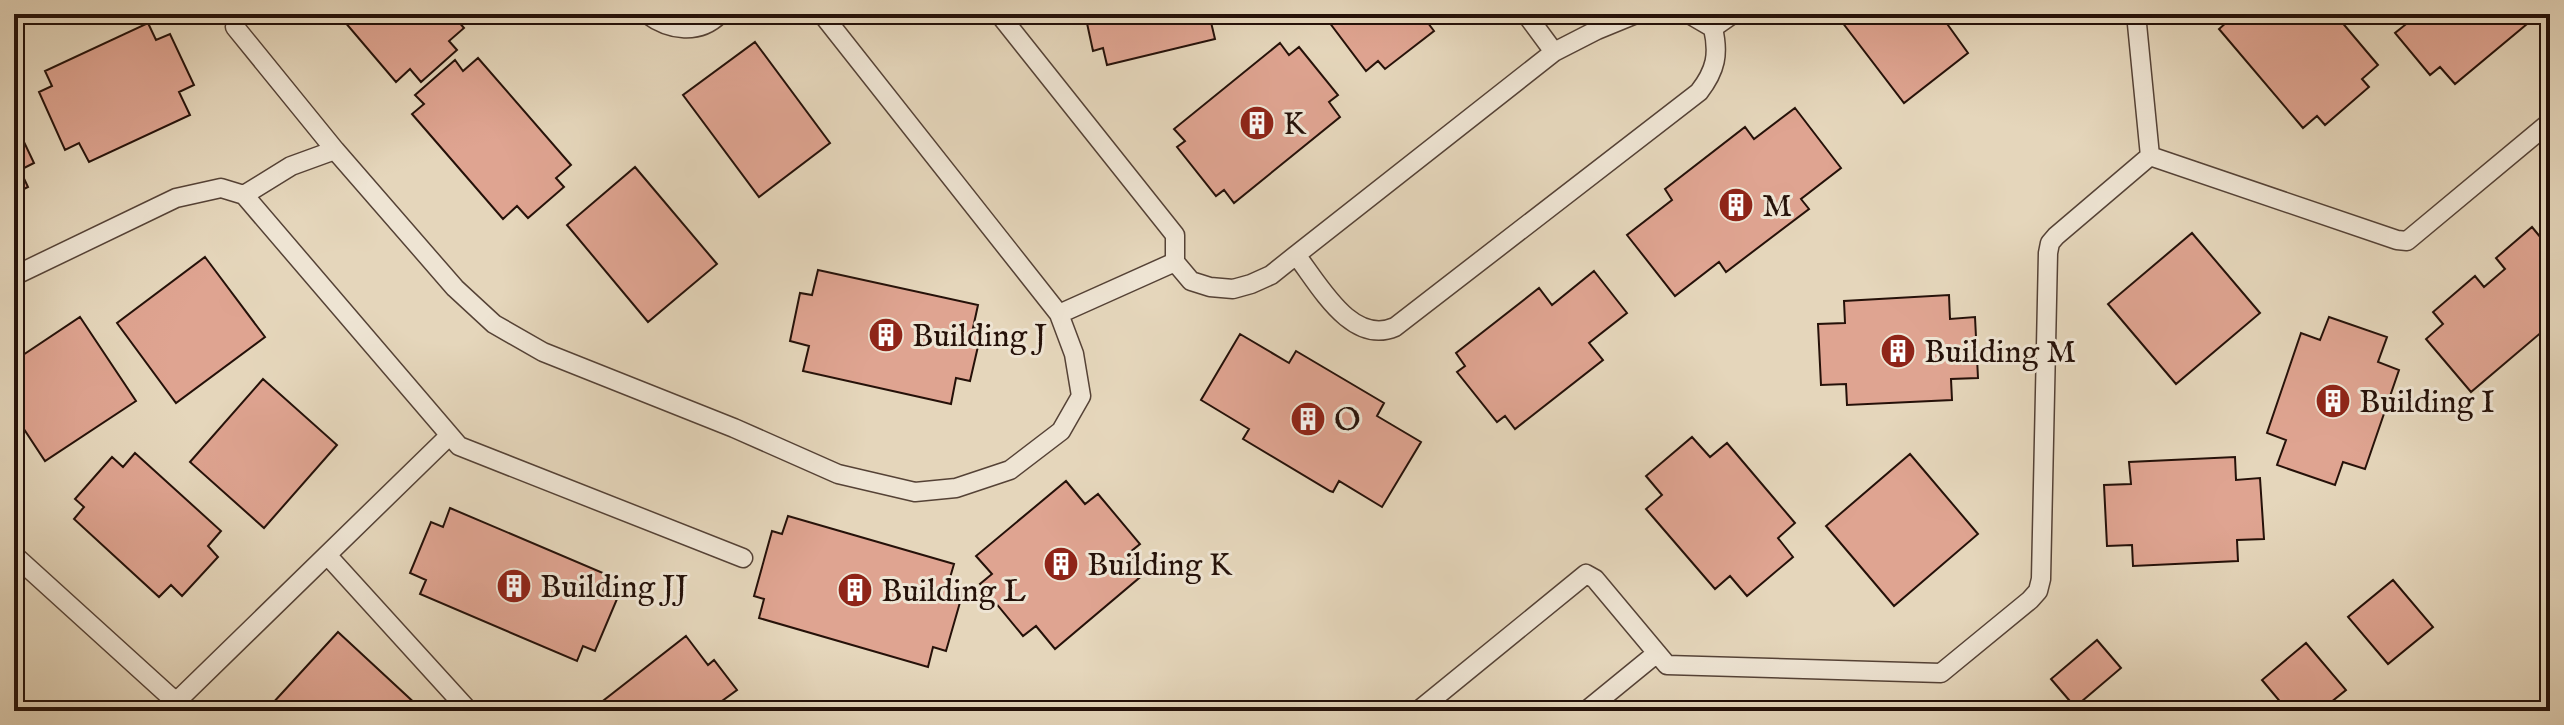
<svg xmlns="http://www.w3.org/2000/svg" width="2564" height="725" font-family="'IM FELL English',serif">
	<rect width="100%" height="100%" fill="#e5d6bb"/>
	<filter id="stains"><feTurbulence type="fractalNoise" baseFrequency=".0025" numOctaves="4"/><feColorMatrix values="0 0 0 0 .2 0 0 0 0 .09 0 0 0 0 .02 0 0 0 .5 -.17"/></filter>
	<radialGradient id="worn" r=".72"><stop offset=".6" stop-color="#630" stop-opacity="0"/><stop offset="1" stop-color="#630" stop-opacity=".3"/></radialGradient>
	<!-- building -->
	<path fill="#dfa491" stroke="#251109" stroke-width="2" d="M338 14H452L464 28 449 41 457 50 421 82 410 69 396 82Z
		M1085 14H1226L1210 18 1215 39 1107 65 1103 48 1093 51Z
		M1323 14H1441L1428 23 1434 31 1385 69 1378 61 1366 71Z
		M1853 14H1940L1968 53 1904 103 1842 22Z
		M2236 14H2335L2378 65 2362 79 2369 87 2325 125 2317 116 2303 128 2219 29Z
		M2395 14H2539L2455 84 2440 67 2430 75 2395 33 2405 25Z
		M148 23 156 40 170 34 194 85 179 92 190 115 89 162 79 143 65 150 39 92 52 86 45 71Z
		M755 42 830 143 759 197 683 95Z
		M1280 43 1289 55 1299 47 1338 95 1329 102 1340 117 1234 203 1224 190 1216 196 1177 147 1185 141 1174 129Z
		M478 58 571 165 556 178 564 187 528 218 517 206 503 219 412 114 424 104 415 95 455 60 463 71Z
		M1795 108 1841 168 1801 199 1809 209 1726 272 1719 262 1675 296 1627 235 1672 200 1665 189 1745 127 1754 139Z
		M14 121 34 163 20 170 28 187 14 194Z
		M635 167 717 264 648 322 567 225Z
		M2532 227 2541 238 2550 230V325L2471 392 2426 339 2443 324 2433 312 2475 276 2484 287 2505 269 2496 258Z
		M2192 233 2260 313 2176 384 2108 304Z
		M205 257 265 337 176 403 117 323Z
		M818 270 978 305 973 328 982 329 970 381 956 378 951 404 803 371 809 346 790 341 800 293 812 295Z
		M1594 271 1627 313 1589 343 1603 360 1515 429 1505 416 1497 422 1457 372 1465 366 1456 353 1539 288 1552 305Z
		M1949 295 1950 319 1975 317 1978 378 1951 379 1952 400 1847 405 1846 384 1821 385 1818 324 1845 323 1844 301Z
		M80 317 136 401 45 461 14 414V361Z
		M2329 317 2387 337 2378 362 2399 370 2365 469 2343 462 2335 485 2277 465 2286 440 2267 433 2301 333 2320 340Z
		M1240 334 1289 363 1296 351 1384 403 1377 416 1421 442 1382 507 1339 481 1333 492 1330 491 1243 439 1249 429 1201 400Z
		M263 379 337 445 264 528 190 462Z
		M1692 437 1710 457 1727 443 1795 523 1778 538 1793 557 1747 596 1730 576 1715 589 1646 509 1662 495 1646 476Z
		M135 453 221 531 208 546 218 557 182 596 171 585 159 597 74 519 84 507 75 499 112 457 123 467Z
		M1910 454 1978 534 1894 606 1826 526Z
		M2235 457 2236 480 2260 478 2264 539 2237 540 2238 561 2133 566 2132 545 2107 546 2104 485 2131 484 2129 462Z
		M1066 481 1085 504 1098 494 1140 544 1129 553 1145 573 1055 649 1036 626 1023 636 980 584 992 574 976 556Z
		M450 508 610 576 602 593 617 599 595 651 583 646 577 661 420 594 426 580 410 573 431 522 443 527Z
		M788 516 954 564 947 588 963 592 946 651 933 647 928 667 759 618 764 599 754 596 772 531 782 534Z
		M2393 580 2433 627 2388 664 2348 617Z
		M338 632 420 708 416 711H277L271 705Z
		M686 636 708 665 714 660 737 690 722 701 730 711H590Z
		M2097 640 2121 668 2075 707 2051 679Z
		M2306 643 2346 690 2320 711H2288L2262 680Z"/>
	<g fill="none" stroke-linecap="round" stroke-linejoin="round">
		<defs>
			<path id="lane" d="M647 14C670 31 699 35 720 14
				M822 14 1059 314
				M999 14 1175 235V262L1191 281 1210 287 1233 289 1251 284 1271 275 1296 255C1319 284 1351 346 1395 327L1699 92C1716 70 1719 54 1713 28
				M1526 14 1554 52 1597 30 1636 14
				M1689 14 1713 28 1733 14
				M235 27 335 150 455 288 494 324 543 352 734 428 838 474 915 492 956 488 1010 470 1061 431 1081 396 1074 354 1059 314 1175 262
				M2150 156 2397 240 2407 241 2550 122
				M244 195 291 166 335 150
				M1296 255 1554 52
				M14 276 176 198 221 188 244 195 459 446 743 558
				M14 555 176 702
				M328 556 469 711
				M186 711 176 702 449 436
				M1418 711 1586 574 1595 579 1667 665 1941 673 2030 600 2038 591 2041 579 2048 253 2050 243 2056 236 2150 156 2136 14
				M1586 711 1657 653"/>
		</defs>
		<!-- lane casing -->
		<use href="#lane" stroke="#554236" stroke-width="21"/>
		<!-- path -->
		<path stroke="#251109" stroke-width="5" stroke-dasharray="2 4" stroke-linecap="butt" d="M1828 14 1834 19 1841 14"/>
		<!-- lane -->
		<use href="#lane" stroke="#eee4d3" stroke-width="18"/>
	</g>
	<!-- icons -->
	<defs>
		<symbol id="building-disc" viewBox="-11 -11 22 22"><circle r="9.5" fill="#8f2418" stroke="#eee4d3"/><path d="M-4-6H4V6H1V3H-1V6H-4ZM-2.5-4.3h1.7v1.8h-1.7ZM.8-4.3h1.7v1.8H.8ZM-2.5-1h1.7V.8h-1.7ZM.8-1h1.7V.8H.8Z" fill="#fff"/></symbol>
	</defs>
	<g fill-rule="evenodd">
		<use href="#building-disc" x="1237" y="103" width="40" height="40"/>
		<use href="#building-disc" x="1716" y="185" width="40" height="40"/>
		<use href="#building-disc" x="866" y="315" width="40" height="40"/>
		<use href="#building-disc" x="1878" y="331" width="40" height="40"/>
		<use href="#building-disc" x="2313" y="381" width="40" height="40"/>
		<use href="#building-disc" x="1288" y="399" width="40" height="40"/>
		<use href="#building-disc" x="1041" y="544" width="40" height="40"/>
		<use href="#building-disc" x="494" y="566" width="40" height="40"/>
		<use href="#building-disc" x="835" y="570" width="40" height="40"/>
	</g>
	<g text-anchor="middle" stroke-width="6" stroke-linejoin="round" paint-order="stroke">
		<!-- poi labels -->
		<g font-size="32" fill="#251109" stroke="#eee4d3" text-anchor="start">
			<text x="1283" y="134">K</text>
			<text x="1762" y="216">M</text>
			<text x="912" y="346">Building J</text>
			<text x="1924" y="362">Building M</text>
			<text x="2359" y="412">Building I</text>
			<text x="1334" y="430">O</text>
			<text x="1087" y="575">Building K</text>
			<text x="540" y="597">Building JJ</text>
			<text x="881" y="601">Building L</text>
		</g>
	</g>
	<!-- margin -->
	<rect width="2564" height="725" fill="none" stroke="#e5d6bb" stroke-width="48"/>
	<rect x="16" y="16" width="2532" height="693" fill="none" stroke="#251109" stroke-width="4"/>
	<rect x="24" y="24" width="2516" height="677" fill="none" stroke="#251109" stroke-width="2"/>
	<rect width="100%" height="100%" filter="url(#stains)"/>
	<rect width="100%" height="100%" fill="url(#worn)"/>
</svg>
